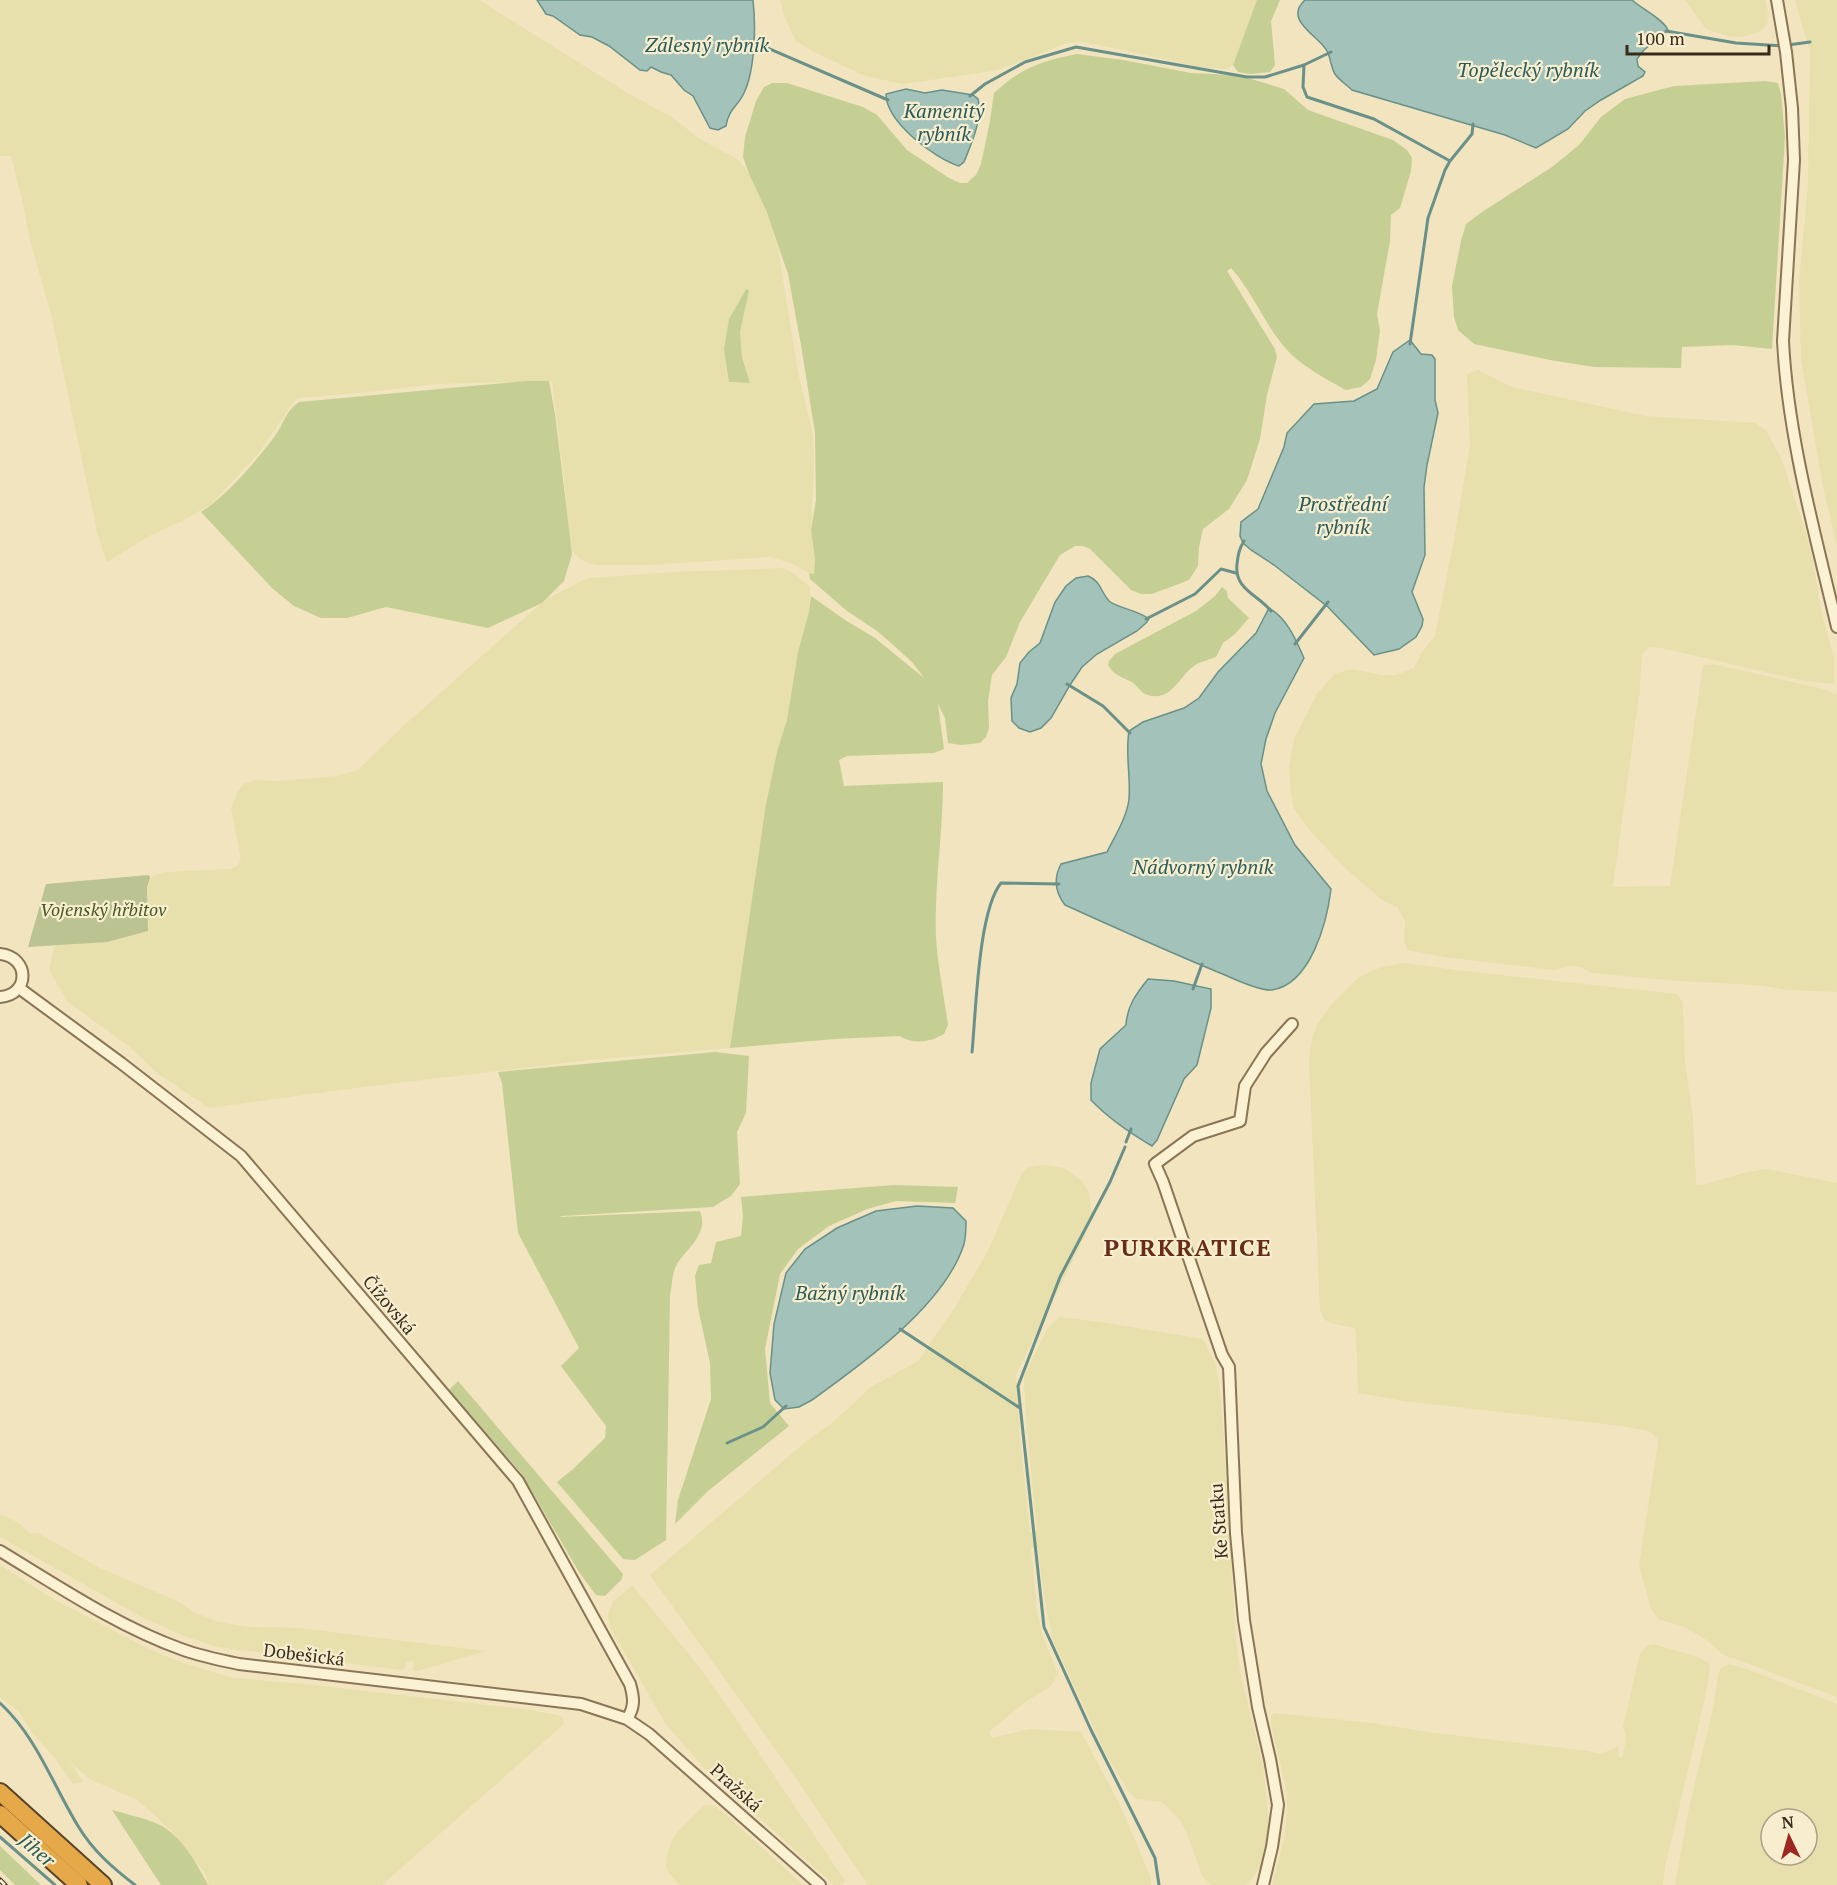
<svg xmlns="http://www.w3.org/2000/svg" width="1837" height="1885" font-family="'PT Serif',serif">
	<rect width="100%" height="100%" fill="#f1e4bf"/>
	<!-- farmland -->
	<path fill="#e7e0ac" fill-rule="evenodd" d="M0 0H479L626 92 673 118 700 139 739 160 749 174 766 210 777 243 798 372 813 434 814 468 811 530 815 560 814 575 790 563 771 557 648 565H598L587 563 579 558 573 551 569 535 564 479 552 381 437 384 368 392 299 398 294 401 259 453 211 504 184 520 151 535 107 562 98 536 51 314 31 244 22 200 11 156H0ZM746 289 749 291 740 332 742 357 749 383H733L729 382 737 304Z
		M780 0H1257L1233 65 1226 69 1205 68 1084 42 1067 43 999 70 903 84 865 76 812 51 796 41 784 16Z
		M1685 0H1765L1769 16 1767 24 1761 31 1742 37 1727 36 1706 29Z
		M1795 0H1837V546L1823 487 1801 359 1799 281 1808 186 1810 52Z
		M1478 370 1512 387 1645 416 1755 423 1766 430 1782 460 1810 546 1822 614 1834 659V684L1804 681 1662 648 1649 647 1642 654 1639 696 1613 887 1670 886 1703 665 1713 664 1823 689 1837 695V992L1788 990 1757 985 1679 981 1591 973 1580 967 1569 966 1554 970 1444 957 1407 950 1404 941 1405 922 1398 908 1382 900 1345 868 1312 833 1294 809 1291 795 1289 767 1294 739 1317 694 1334 674 1340 672 1352 669 1382 675H1396L1414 668 1422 652 1435 636 1455 534 1470 445 1467 374Z
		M784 568 793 573 810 587 809 612 798 652 787 720 777 752 766 804 730 1048 590 1060 348 1089 209 1108 157 1073 130 1047 68 1002 49 970 54 947 58 945 148 931 147 887 151 878 155 875 167 872 230 869 237 866 241 860 240 855 231 808 238 791 244 784 255 780 278 781 337 776 358 770 400 729 546 599 588 578 675 572Z
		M1403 963 1464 971 1677 994 1682 1001 1683 1007 1685 1062 1693 1118 1696 1184 1702 1185 1747 1172 1766 1169 1837 1183V1697L1722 1654 1707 1640 1684 1627 1658 1619 1651 1609 1639 1565 1658 1443 1657 1438 1651 1432 1622 1426 1404 1401 1358 1393 1356 1332 1355 1328 1330 1323 1324 1319 1320 1310 1309 1061 1312 1039 1317 1025 1331 1005 1359 977 1379 968Z
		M1042 1165 1064 1168 1082 1181 1089 1193 1092 1213 1084 1238 1016 1374 1020 1438 1030 1533 1037 1531 1026 1419 1024 1376 1047 1329 1059 1317 1101 1322 1203 1339 1216 1365 1221 1397 1236 1642 1241 1676 1263 1766 1268 1810V1840L1261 1866 1251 1880 1245 1885H1211L1203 1877 1187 1834 1180 1820 1162 1802 1136 1799 1129 1792 1107 1756 1053 1641 1043 1589 1038 1548H1031L1037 1611 1042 1634 1058 1674 1050 1687 1025 1702 989 1732 992 1738 1029 1729 1081 1732 1120 1805 1151 1878V1885H868L784 1761 650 1575 810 1438 831 1424 871 1387 918 1361 955 1307 988 1251 1022 1173 1027 1168Z
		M0 1514 19 1523 30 1534 38 1533 100 1568 177 1601 194 1612 218 1622 249 1627 299 1628 486 1651 417 1671H413L414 1662 406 1661 405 1669 401 1670 217 1647 184 1636 140 1616 0 1537Z
		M0 1565 55 1600 151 1650 183 1663 233 1678 304 1684 531 1710 561 1716 564 1720 563 1725 382 1885H209L205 1873 170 1830 149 1810 137 1800 90 1779 72 1764 61 1748 83 1782 73 1784 55 1758 33 1734 19 1712 0 1697Z
		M632 1585 696 1663 728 1707 845 1881 841 1885H834L704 1768 665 1723 610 1627 608 1615 613 1602Z
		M1653 1644 1698 1657 1708 1662 1710 1668 1706 1693 1665 1868 1663 1885H1272L1284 1840 1287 1811V1793L1271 1724V1716L1274 1713 1372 1723 1428 1732 1588 1751 1601 1754 1618 1746 1619 1758 1623 1756 1625 1744 1626 1734 1623 1726 1640 1654 1647 1646Z
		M1728 1664 1747 1669 1837 1704V1885H1675L1689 1808 1713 1709 1718 1676 1721 1668ZM1771 1819H1807V1855H1771Z
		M704 1805 714 1806 724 1813 803 1885H680L668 1872 666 1865 668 1851 672 1840 679 1830Z"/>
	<!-- green -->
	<path fill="#c5cf93" d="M1257 0H1280L1271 21 1275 65 1270 72 1250 74 1238 72 1233 65Z
		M1077 54 1123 60 1191 73 1232 75 1251 79 1284 89 1308 110 1393 140 1407 150 1412 158 1411 171 1400 208 1391 215 1390 241 1377 314 1380 331 1376 360 1370 379 1361 387 1346 390C1329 381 1302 366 1289 352 1265 327 1254 293 1231 268L1227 271 1275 349 1277 357 1267 395 1260 439 1247 480 1229 509 1203 529 1199 547 1198 566 1189 580 1152 594H1141L1131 590 1090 549 1083 546H1075L1060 555 1020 622 1006 657 992 675 988 701 989 728 986 737 980 743 962 745 948 743 945 718 938 704 944 749 934 753 847 756 839 760 844 786 943 782C943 833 934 887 936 938 938 967 944 996 948 1025L944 1034C929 1042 916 1045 899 1036L835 1039 730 1048 766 804 777 752 787 720 798 652 809 612 811 596 845 620 875 638 924 678 912 662 891 643 877 631 847 611 810 579 809 573 814 574 815 560 811 530 816 500 815 433 801 345 788 274 766 210 749 174 743 157 745 137 756 101 764 87 772 83H787L863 107 877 115 907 150 949 178 960 183H967L976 175 981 164 990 121 994 93C1021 68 1041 61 1077 54Z
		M1765 81 1778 83 1781 94 1785 137 1772 349 1733 345 1682 347 1681 368 1594 367 1550 360 1474 344 1458 330 1454 317 1452 286 1461 241 1466 224 1482 212 1552 167 1579 145 1601 117 1625 99 1674 86Z
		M746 289 749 291 740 332 742 357 750 383 729 382 724 349 729 319Z
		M526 381H549L555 414 572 554 564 581 542 603 488 628 386 607 347 618H321L294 606 272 588 201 512C229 494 254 463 275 436 283 425 286 410 299 402Z
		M1222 587 1227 591 1228 598 1249 618 1234 635 1223 643 1216 657C1209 660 1199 662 1194 666 1179 676 1172 702 1148 695 1140 693 1137 684 1130 681 1121 677 1114 675 1108 665L1109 661 1115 654 1196 611 1215 596Z
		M715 1052 749 1056 746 1113 737 1132 740 1184 731 1196 713 1207 562 1216 560 1217 700 1211C709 1234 688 1247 677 1264 672 1272 672 1287 670 1296L666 1540 635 1560 623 1559 557 1482 573 1469 605 1438 606 1426 561 1366 579 1348 518 1233 502 1083 498 1072Z
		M894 1185 958 1187 955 1203 896 1201 867 1209 829 1226 798 1249 780 1274 765 1349 770 1403 789 1426 708 1491 675 1524 678 1500 711 1399 710 1363 698 1308 695 1276 699 1265 711 1263 716 1242 741 1236 743 1216 741 1197Z
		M458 1381 623 1574 621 1580 605 1596 596 1595 579 1572 521 1473 449 1390Z
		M112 1810C126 1814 140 1817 153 1822 179 1831 196 1862 208 1885H161Z
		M0 1846 41 1885H15L0 1870Z"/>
	<!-- cemetery -->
	<path fill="#bbc393" d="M149 875 150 878 147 887 148 931 107 942 28 947 46 884Z"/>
	<!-- water -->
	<path fill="#a3c2ba" stroke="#699189" stroke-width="1.5" d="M537 0H753C756 26 755 70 744 93 738 106 728 110 726 126L718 130 710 128 693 96 684 90 671 75 661 72 651 67 647 71 640 70 609 46 592 37 580 35 553 16 546 14Z
		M1305 0H1632C1642 9 1663 19 1668 30L1644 50 1637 59 1638 66 1645 72 1643 76 1601 100 1585 111 1568 129 1536 148 1505 135 1352 90C1347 85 1339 80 1335 74 1330 66 1331 55 1325 48 1315 34 1284 19 1305 0Z
		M906 89 925 93 942 90 973 95 978 99C983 119 971 144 964 162L959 166C934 158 886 122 886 94Z
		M1410 340 1421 354 1432 355 1435 359V400L1438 413 1427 465 1424 487 1425 555 1412 592 1423 619 1422 626 1416 637 1399 649 1374 655 1328 607 1274 565 1251 550 1243 543 1240 536 1241 522 1258 509 1284 447 1287 433 1314 404 1354 401 1377 389 1393 352Z
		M1088 576C1101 581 1100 591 1109 601 1117 608 1138 610 1149 619L1146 623 1137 631 1097 654 1082 667 1070 685 1051 718 1041 728 1030 732 1019 728 1012 721 1011 698 1017 684 1020 663 1029 652 1040 643 1055 602 1066 586 1076 578Z
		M1269 608C1287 618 1296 640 1304 658L1275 713 1266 739 1261 764 1267 791 1295 845 1331 889C1327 922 1311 984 1272 990 1261 991 1236 980 1225 975 1171 953 1118 929 1065 905 1055 892 1053 879 1061 864L1107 852C1115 836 1127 817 1129 799 1131 776 1125 755 1129 731L1143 722 1184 708 1199 698 1218 672 1256 633Z
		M1148 979 1174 981 1211 989V1008L1197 1065 1184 1079 1157 1140 1152 1146C1130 1133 1109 1119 1091 1100V1083L1100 1049 1126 1025C1127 1006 1136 994 1148 979Z
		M917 1206 953 1208 966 1221C966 1229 966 1237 964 1244 945 1305 862 1364 812 1400L799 1407 784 1409 775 1400 770 1373 774 1324 786 1273 805 1249 837 1228 876 1211Z"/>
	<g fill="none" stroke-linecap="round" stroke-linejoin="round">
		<!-- stream -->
		<path stroke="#699189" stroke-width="3" d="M1666 31 1736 43 1782 46
			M751 41 888 100
			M1788 45 1810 42
			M1331 52 1304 65 1303 87 1307 97 1374 119 1450 161
			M970 96 985 84 1025 62 1076 47 1247 77H1265L1304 65
			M1410 344 1428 218 1445 170 1450 161 1472 134 1473 124
			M1244 541C1239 549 1238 555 1237 564 1234 589 1257 594 1271 611
			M1146 619 1195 594 1221 569 1236 573
			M1295 644 1328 602
			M1067 684 1103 706 1130 733
			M1193 989 1202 964
			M972 1052C976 1013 978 911 1001 883L1059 884
			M1126 1142 1131 1129
			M1125 1147 1110 1182 1060 1277 1018 1386 1044 1627 1091 1730 1155 1858 1159 1885
			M900 1329 1020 1408
			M727 1443 763 1427 786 1406
			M0 1703C36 1736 53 1785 78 1826 93 1851 113 1868 135 1885
			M0 1837 55 1885"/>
		<defs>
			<path id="minor" d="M1777 0 1786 52 1792 108 1794 160 1783 341C1788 438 1815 533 1837 627
				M0 954C30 957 30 995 0 997
				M19 988 121 1063 241 1156 518 1481 630 1684C634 1698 635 1707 627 1719
				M0 1551C58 1586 117 1626 181 1649 200 1656 219 1660 239 1664L581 1704 627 1719 649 1734 820 1885
				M1263 1885 1272 1847 1278 1805 1270 1759 1258 1707 1244 1620 1236 1533 1229 1367 1222 1355 1163 1182 1155 1164 1193 1136 1240 1121 1245 1086 1266 1053 1292 1024"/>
			<path id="highway" d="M0 1792 103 1885
				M0 1814 79 1885"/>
		</defs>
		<!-- minor casing -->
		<use href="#minor" stroke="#8a7556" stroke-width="14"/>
		<!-- highway casing -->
		<use href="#highway" stroke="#58422b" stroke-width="20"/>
		<!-- minor -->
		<use href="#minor" stroke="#fbf1d3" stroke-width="10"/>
		<!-- highway -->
		<use href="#highway" stroke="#e6a94a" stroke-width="16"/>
		<defs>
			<path id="rail" d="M0 1880 5 1885"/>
		</defs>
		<!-- rail casing -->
		<use href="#rail" stroke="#392b1c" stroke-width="5"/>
		<!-- rail -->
		<use href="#rail" stroke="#f7eecf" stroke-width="3" stroke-dasharray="9" stroke-linecap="butt"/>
	</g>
	<g text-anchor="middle" stroke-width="4.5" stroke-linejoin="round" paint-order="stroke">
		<!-- park labels -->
		<g font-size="18" font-style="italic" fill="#475721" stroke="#f7eecf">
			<text x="103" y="916">Vojenský hřbitov</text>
		</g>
		<!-- street labels -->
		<g font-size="18" fill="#392b1c" stroke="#f7eecf">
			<text transform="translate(389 1305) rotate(50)" y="6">Čížovská</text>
			<text transform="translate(1219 1521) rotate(-94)" y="6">Ke Statku</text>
			<text transform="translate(304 1655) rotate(7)" y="6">Dobešická</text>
			<text transform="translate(736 1788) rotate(42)" y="6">Pražská</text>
		</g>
		<!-- water labels -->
		<g font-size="20" font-style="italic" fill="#2a5a59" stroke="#f7eecf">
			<text x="707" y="52">Zálesný rybník</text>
			<text x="1528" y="77">Topělecký rybník</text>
			<text x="944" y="118">Kamenitý<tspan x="944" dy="23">rybník</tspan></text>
			<text x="1343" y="511">Prostřední<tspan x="1343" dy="23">rybník</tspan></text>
			<text x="1203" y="874">Nádvorný rybník</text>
			<text x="850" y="1300">Bažný rybník</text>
			<text transform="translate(37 1850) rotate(41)" y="7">Jiher</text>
		</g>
		<!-- district labels -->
		<g font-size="24" font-weight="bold" letter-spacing="1.5" fill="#682d19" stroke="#f7eecf">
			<text x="1188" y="1256">PURKRATICE</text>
		</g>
	</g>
	<!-- north arrow -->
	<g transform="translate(1789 1837) rotate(355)"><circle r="28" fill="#f7eecf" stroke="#aba087" stroke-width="1.5"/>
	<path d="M0-4.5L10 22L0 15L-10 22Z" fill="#9d2823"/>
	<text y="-9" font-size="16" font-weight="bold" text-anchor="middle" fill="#392b1c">N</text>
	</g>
	<!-- scale -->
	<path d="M1627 45v9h142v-9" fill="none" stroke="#392b1c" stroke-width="3"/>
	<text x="1636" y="45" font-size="18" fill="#392b1c" stroke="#f7eecf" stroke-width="4.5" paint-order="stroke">100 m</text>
</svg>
